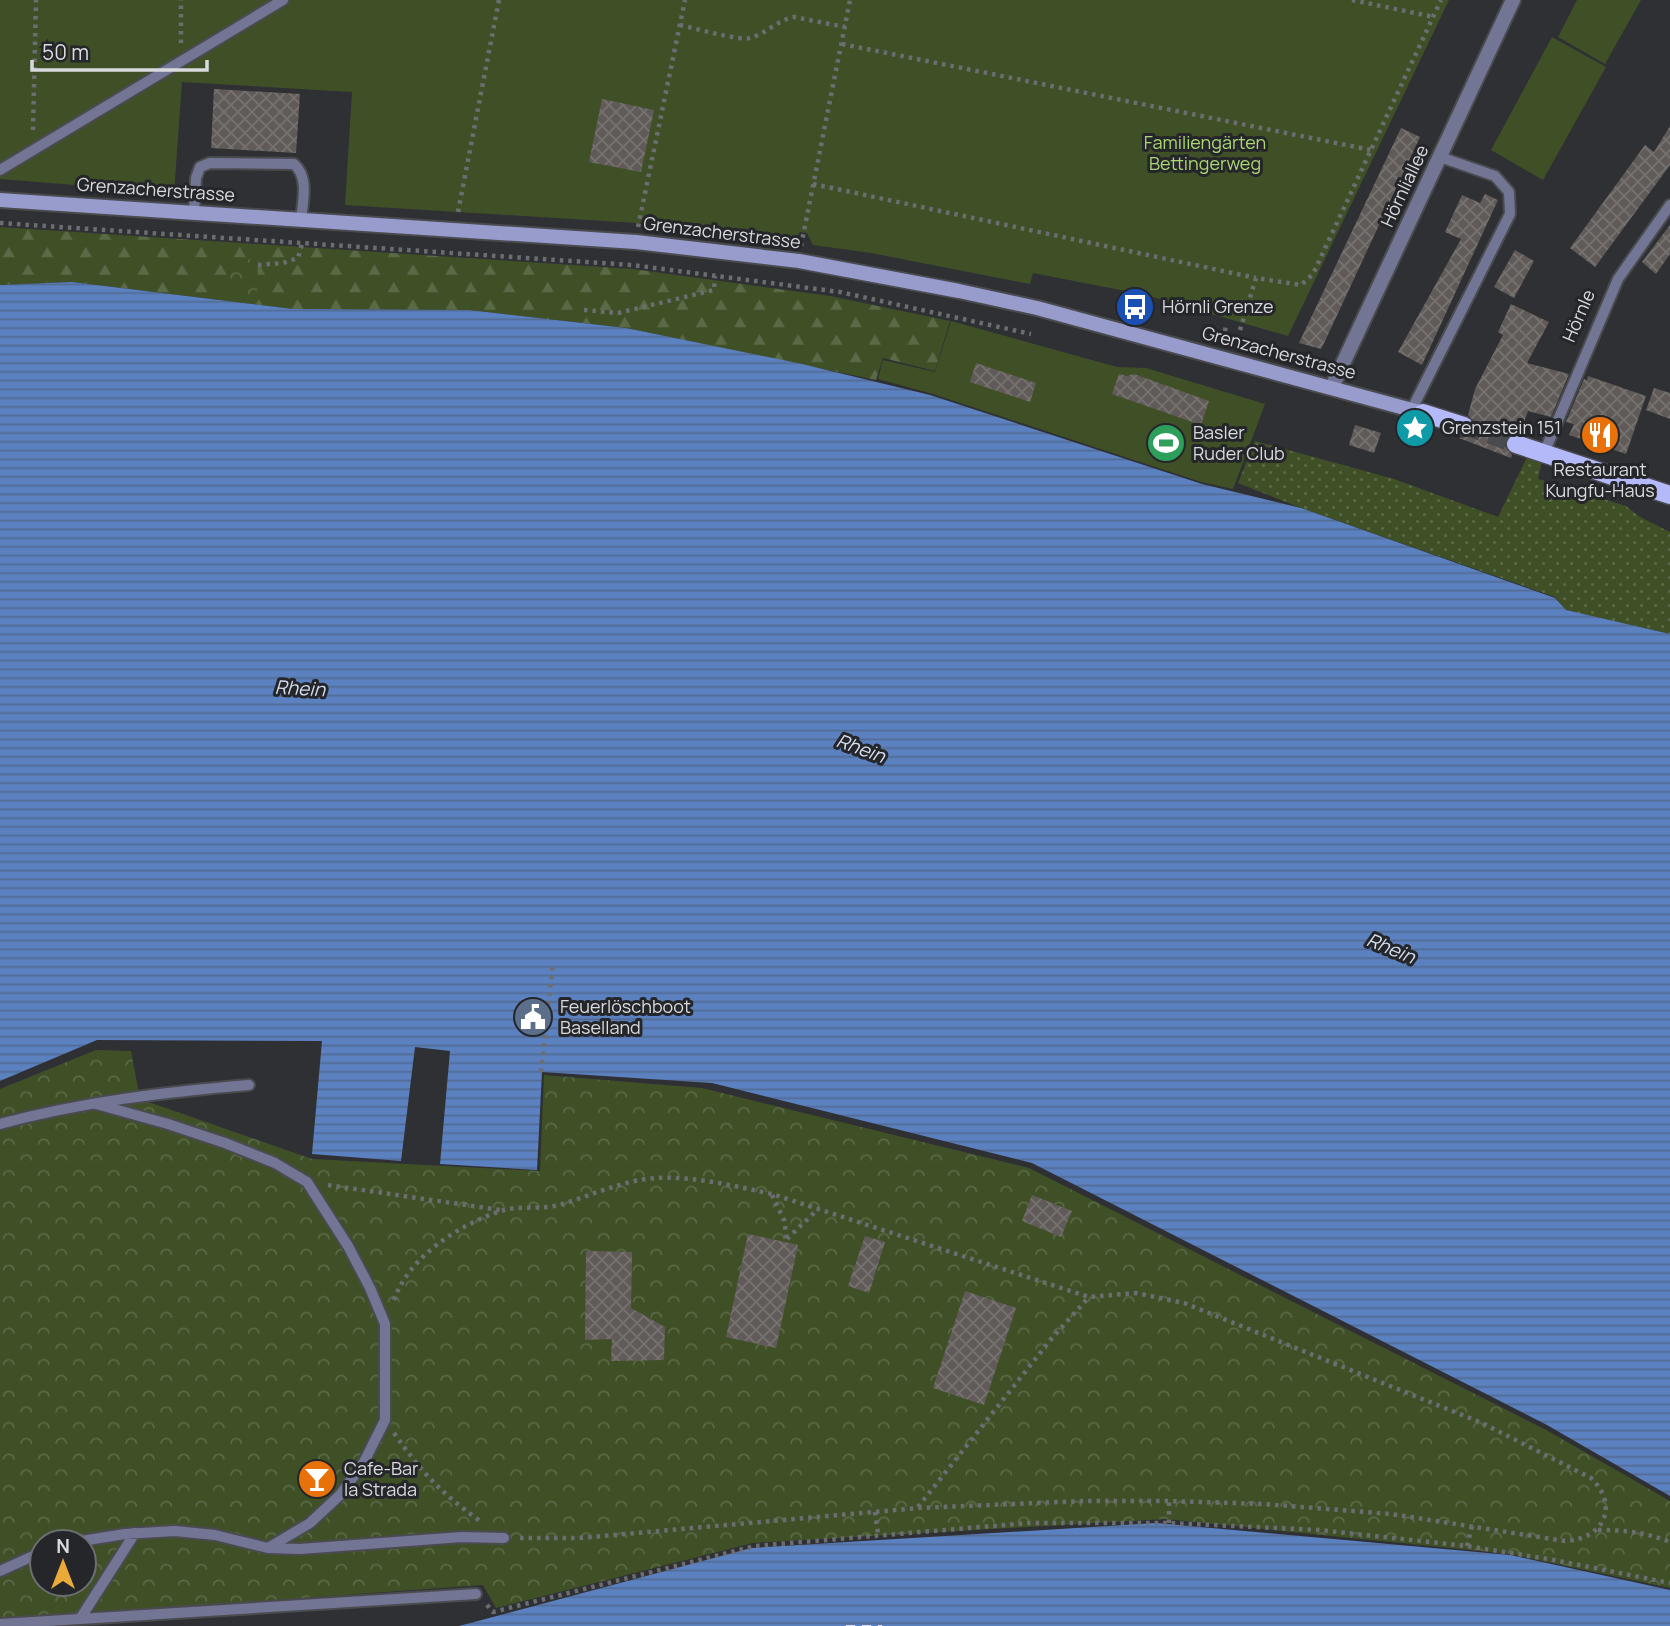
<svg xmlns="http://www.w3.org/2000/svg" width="1670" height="1626" font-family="Manrope,sans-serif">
	<defs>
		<pattern id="grass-dots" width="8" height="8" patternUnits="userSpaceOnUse" patternTransform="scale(1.75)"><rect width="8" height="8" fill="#3f5027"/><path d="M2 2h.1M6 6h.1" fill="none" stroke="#5a6946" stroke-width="1.8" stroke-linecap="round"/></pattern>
		<pattern id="forest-firs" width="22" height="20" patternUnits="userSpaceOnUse" patternTransform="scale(1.75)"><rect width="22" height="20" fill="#3f5027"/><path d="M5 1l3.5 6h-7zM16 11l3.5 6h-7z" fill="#5a6946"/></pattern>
		<pattern id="park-crowns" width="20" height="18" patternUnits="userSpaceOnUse" patternTransform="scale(1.75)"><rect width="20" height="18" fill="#3f5027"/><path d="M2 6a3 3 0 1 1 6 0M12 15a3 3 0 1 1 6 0" fill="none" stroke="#5a6946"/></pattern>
		<pattern id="water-rules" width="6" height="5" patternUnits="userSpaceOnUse" patternTransform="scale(1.75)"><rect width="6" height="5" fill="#5b81c0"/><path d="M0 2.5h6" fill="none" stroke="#526b94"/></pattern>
		<pattern id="building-cross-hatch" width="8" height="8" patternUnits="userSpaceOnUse" patternTransform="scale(1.75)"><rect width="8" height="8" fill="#605b59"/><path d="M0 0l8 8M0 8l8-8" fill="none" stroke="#767270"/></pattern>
	</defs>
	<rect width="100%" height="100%" fill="#2f3034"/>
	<!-- grass -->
	<path fill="url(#grass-dots)" d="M1255 441 1394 479 1498 517 1531 449 1544 453 1538 479 1626 506 1640 517 1670 532V634L1565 610 1555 597 1301 508 1238 483Z"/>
	<!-- forest -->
	<path fill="url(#forest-firs)" d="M0 227 633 269 830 296 950 321 935 371 883 358 876 380 626 328 469 310 293 309 72 282 0 285Z"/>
	<!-- park -->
	<path fill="url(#park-crowns)" fill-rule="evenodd" d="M230 258 258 260 257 299 228 298Z
		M96 1050 131 1051 140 1099 312 1159 540 1171 544 1075 702 1088 1029 1168 1548 1431 1670 1501V1588L1510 1554 1165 1519 753 1543 496 1608 483 1585 0 1620V1089ZM42 1542H84V1584H42Z"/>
	<!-- garden -->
	<path fill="#3f5027" d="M0 0H1449L1288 336 1146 295 1033 273 1030 284 871 253 813 245 807 233 800 232 792 242 756 240 653 224 345 205 352 92 182 82 174 193 0 179Z
		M1577 0H1641L1605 64 1558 37Z
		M1552 37 1606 67 1543 180 1491 150Z
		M951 321 1117 367 1146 368 1265 404 1233 489 1201 482 933 394 878 379 883 360 935 372Z"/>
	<!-- water -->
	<path fill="url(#water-rules)" d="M72 282 293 309 469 310 626 328 802 364 930 395 1202 484 1301 508 1555 598 1566 610 1670 634V1496L1547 1425 1032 1163 712 1083 542 1072 537 1170 440 1164 450 1051 415 1047 401 1161 312 1154 322 1041 97 1040 0 1081V285Z
		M1156 1523 1510 1555 1670 1590V1626H459L751 1548Z"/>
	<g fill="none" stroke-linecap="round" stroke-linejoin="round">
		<!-- ferry -->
		<path stroke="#d3def0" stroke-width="2" stroke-dasharray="9 7" stroke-linecap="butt" d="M846 1626H882"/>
	</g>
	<!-- building -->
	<path fill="url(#building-cross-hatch)" d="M214 89 300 94 296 153 211 148Z
		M602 99 654 110 641 172 589 162Z
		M1670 126V165L1595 267 1570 248 1645 145 1654 152Z
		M1401 128 1420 137 1326 339 1321 349 1299 343Z
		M1485 194 1498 200 1422 365 1398 352 1461 239 1445 232 1462 195 1480 203Z
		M1670 225V254L1656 274 1642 262Z
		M1515 250 1534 261 1514 298 1494 287Z
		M1511 304 1549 322 1527 363 1569 374 1551 417 1528 411 1520 433H1513L1508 436 1505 446 1512 455 1511 458 1459 438 1471 435 1475 430V423L1468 415 1475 389 1503 335 1498 332Z
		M976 363 1036 383 1030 402 970 382Z
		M1119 374 1127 376 1134 374 1209 401 1201 425 1112 394Z
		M1588 376 1646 396 1626 454 1569 435 1574 424 1566 422 1584 379 1587 380Z
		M1654 388 1670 393V419L1646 410Z
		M1355 425 1381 433 1374 453 1349 445Z
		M1032 1195 1072 1211 1061 1237 1022 1221Z
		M748 1234 798 1245 776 1348 726 1337Z
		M865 1236 885 1242 869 1293 848 1286Z
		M586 1251 632 1252 631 1308 665 1327 664 1360 611 1361 612 1339 585 1340Z
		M965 1291 1016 1308 984 1405 933 1388Z"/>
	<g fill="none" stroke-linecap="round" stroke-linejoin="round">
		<!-- primary-tunnel -->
		<path stroke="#484a4d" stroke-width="18" stroke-dasharray="18 9" stroke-linecap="butt" d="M1464 426 1516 444"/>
		<defs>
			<path id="service" d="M0 170 283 0
				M194 212 196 178 200 167 210 163 294 164C309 177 303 201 301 219
				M1412 409 1510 214 1509 192 1495 176 1440 157
				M1544 453 1618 279 1670 205
				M96 1104 168 1124 225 1143 275 1163 307 1182 348 1246 370 1288 385 1324V1420L364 1462 340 1495 310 1523 268 1548
				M0 1124C81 1102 165 1092 249 1085
				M75 1542 125 1534 175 1531 215 1535 268 1548 300 1549 462 1537 504 1538
				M0 1571 42 1552
				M80 1619 476 1594
				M0 1624 80 1619 135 1533"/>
			<path id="tertiary" d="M1332 387 1513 0"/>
			<path id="secondary" d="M0 200 636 242 799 261 959 291 1037 308 1423 413"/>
			<path id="primary" d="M1423 413 1464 426
				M1516 444 1670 495"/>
		</defs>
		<!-- service casing -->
		<use href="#service" stroke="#4a4b4f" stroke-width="14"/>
		<!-- tertiary casing -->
		<use href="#tertiary" stroke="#4a4b4f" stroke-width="18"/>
		<!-- secondary casing -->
		<use href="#secondary" stroke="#4a4b4f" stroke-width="18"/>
		<!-- primary casing -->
		<use href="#primary" stroke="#4a4b4f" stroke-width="21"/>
		<!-- path -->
		<path stroke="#6c6d71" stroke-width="4.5" stroke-dasharray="3.5 5" stroke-linecap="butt" d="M1352 0 1434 17
			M680 25C694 28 739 41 750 38 765 34 780 19 794 17L845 27
			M181 43V0
			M842 44 1371 150
			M33 130 36 0
			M813 184 1256 278
			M458 212 499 0
			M0 223 632 265 840 292 1031 334
			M638 227 685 0
			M801 246 850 0
			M258 265 283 263 298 258 302 244
			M1135 307 1136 302
			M584 310 618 313 714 290 715 276
			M1240 330 1256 278 1301 285 1313 274 1441 0
			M1225 331 1226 325
			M541 1072 553 963
			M328 1185 500 1210
			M772 1195 784 1220 787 1240
			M787 1239 818 1209
			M394 1300C409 1257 458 1225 501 1211 519 1205 540 1210 559 1205 590 1196 623 1180 656 1178 695 1176 734 1186 772 1194L1089 1297 1136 1293 1184 1303 1482 1423 1591 1478C1619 1505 1605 1539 1565 1541L1391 1514 1264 1504 1169 1501H1084L918 1508 579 1538H519
			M394 1433C422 1473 441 1493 480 1521
			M918 1507 1052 1338 1089 1297
			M875 1512 878 1534
			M1169 1523V1501
			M1598 1530C1624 1530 1645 1532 1670 1542
			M1467 1546 1472 1526
			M487 1605 493 1612 755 1546 1028 1523H1169L1319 1530 1467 1546 1554 1560 1670 1583"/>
		<!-- service -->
		<use href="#service" stroke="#727594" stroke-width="10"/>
		<!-- tertiary -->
		<use href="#tertiary" stroke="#727594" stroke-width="14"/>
		<!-- secondary -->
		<use href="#secondary" stroke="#979ccd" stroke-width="14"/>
		<!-- primary -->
		<use href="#primary" stroke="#b4baf9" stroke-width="18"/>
	</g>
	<!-- icons -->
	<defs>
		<symbol id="bus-disc" viewBox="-11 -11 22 22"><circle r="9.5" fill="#1a4fb4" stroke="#25262a"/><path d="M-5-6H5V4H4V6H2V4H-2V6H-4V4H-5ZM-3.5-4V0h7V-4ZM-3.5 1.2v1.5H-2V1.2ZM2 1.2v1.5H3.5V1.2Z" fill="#fff"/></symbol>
		<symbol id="sight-disc" viewBox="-11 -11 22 22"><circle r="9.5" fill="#0f9aa8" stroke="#25262a"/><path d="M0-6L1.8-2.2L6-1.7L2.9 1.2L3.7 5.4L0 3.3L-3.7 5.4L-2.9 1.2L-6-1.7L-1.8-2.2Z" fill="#fff"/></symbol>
		<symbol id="restaurant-disc" viewBox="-11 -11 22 22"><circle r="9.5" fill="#e8710a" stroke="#25262a"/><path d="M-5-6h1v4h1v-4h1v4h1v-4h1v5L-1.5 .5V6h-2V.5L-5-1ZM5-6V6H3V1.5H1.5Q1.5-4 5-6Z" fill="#fff"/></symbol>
		<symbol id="stadium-disc" viewBox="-11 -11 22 22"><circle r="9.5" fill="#2e9e5b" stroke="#25262a"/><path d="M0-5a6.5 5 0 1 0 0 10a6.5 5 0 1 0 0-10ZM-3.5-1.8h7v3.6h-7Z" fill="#fff"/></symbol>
		<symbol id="civic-disc" viewBox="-11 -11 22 22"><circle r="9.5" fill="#5c6f8a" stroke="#25262a"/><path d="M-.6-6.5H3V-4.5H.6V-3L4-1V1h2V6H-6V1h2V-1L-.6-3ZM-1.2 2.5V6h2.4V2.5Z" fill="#fff"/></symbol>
		<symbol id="bar-disc" viewBox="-11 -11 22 22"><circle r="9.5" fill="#e8710a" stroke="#25262a"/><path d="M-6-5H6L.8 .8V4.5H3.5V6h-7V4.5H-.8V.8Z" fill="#fff"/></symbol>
	</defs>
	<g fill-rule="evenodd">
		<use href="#bus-disc" x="1113" y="285" width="44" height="44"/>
		<use href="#sight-disc" x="1393" y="406" width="44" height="44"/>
		<use href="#restaurant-disc" x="1578" y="413" width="44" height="44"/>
		<use href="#stadium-disc" x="1144" y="421" width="44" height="44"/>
		<use href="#civic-disc" x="511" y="995" width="44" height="44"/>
		<use href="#bar-disc" x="295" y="1457" width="44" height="44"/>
	</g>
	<g text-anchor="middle" stroke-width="6" stroke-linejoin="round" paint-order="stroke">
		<!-- park labels -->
		<g font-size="18" fill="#acd672" stroke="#25262a">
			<text x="1205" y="149">Familiengärten<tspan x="1205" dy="21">Bettingerweg</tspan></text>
		</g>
		<!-- street labels -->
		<g font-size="18" fill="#d9dadd" stroke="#25262a">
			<text transform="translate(1405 186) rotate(-65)" y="6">Hörnliallee</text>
			<text transform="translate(156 190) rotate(4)" y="6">Grenzacherstrasse</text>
			<text transform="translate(722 233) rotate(7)" y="6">Grenzacherstrasse</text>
			<text transform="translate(1579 316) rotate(-67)" y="6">Hörnle</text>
			<text transform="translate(1279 353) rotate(15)" y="6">Grenzacherstrasse</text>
		</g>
		<!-- poi labels -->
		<g font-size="18" fill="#d9dadd" stroke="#25262a" text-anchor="start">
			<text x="1162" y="313">Hörnli Grenze</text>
			<text x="1442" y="434">Grenzstein 151</text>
			<text x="1193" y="439">Basler<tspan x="1193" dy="21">Ruder Club</tspan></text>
			<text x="1600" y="476" text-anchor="middle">Restaurant<tspan x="1600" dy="21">Kungfu-Haus</tspan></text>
			<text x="560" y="1013">Feuerlöschboot<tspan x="560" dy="21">Baselland</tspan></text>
			<text x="344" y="1475">Cafe-Bar<tspan x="344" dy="21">la Strada</tspan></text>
		</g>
		<!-- water labels -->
		<g font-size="19" font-style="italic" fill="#d3def0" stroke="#25262a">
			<text transform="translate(300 688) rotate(3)" y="7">Rhein</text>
			<text transform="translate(861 748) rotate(20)" y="7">Rhein</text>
			<text transform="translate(1391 948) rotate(22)" y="7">Rhein</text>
		</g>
	</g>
	<!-- north arrow -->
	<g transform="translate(63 1563)"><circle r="33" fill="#25262a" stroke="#6d6e72" stroke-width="2"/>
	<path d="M0-5L12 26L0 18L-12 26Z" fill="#eaaa39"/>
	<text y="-10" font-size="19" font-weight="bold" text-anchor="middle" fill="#d9dadd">N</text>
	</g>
	<!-- scale -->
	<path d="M32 60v10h175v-10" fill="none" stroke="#d9dadd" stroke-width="3.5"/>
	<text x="42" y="60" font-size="21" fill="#d9dadd" stroke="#25262a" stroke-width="5" paint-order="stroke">50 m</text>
</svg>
